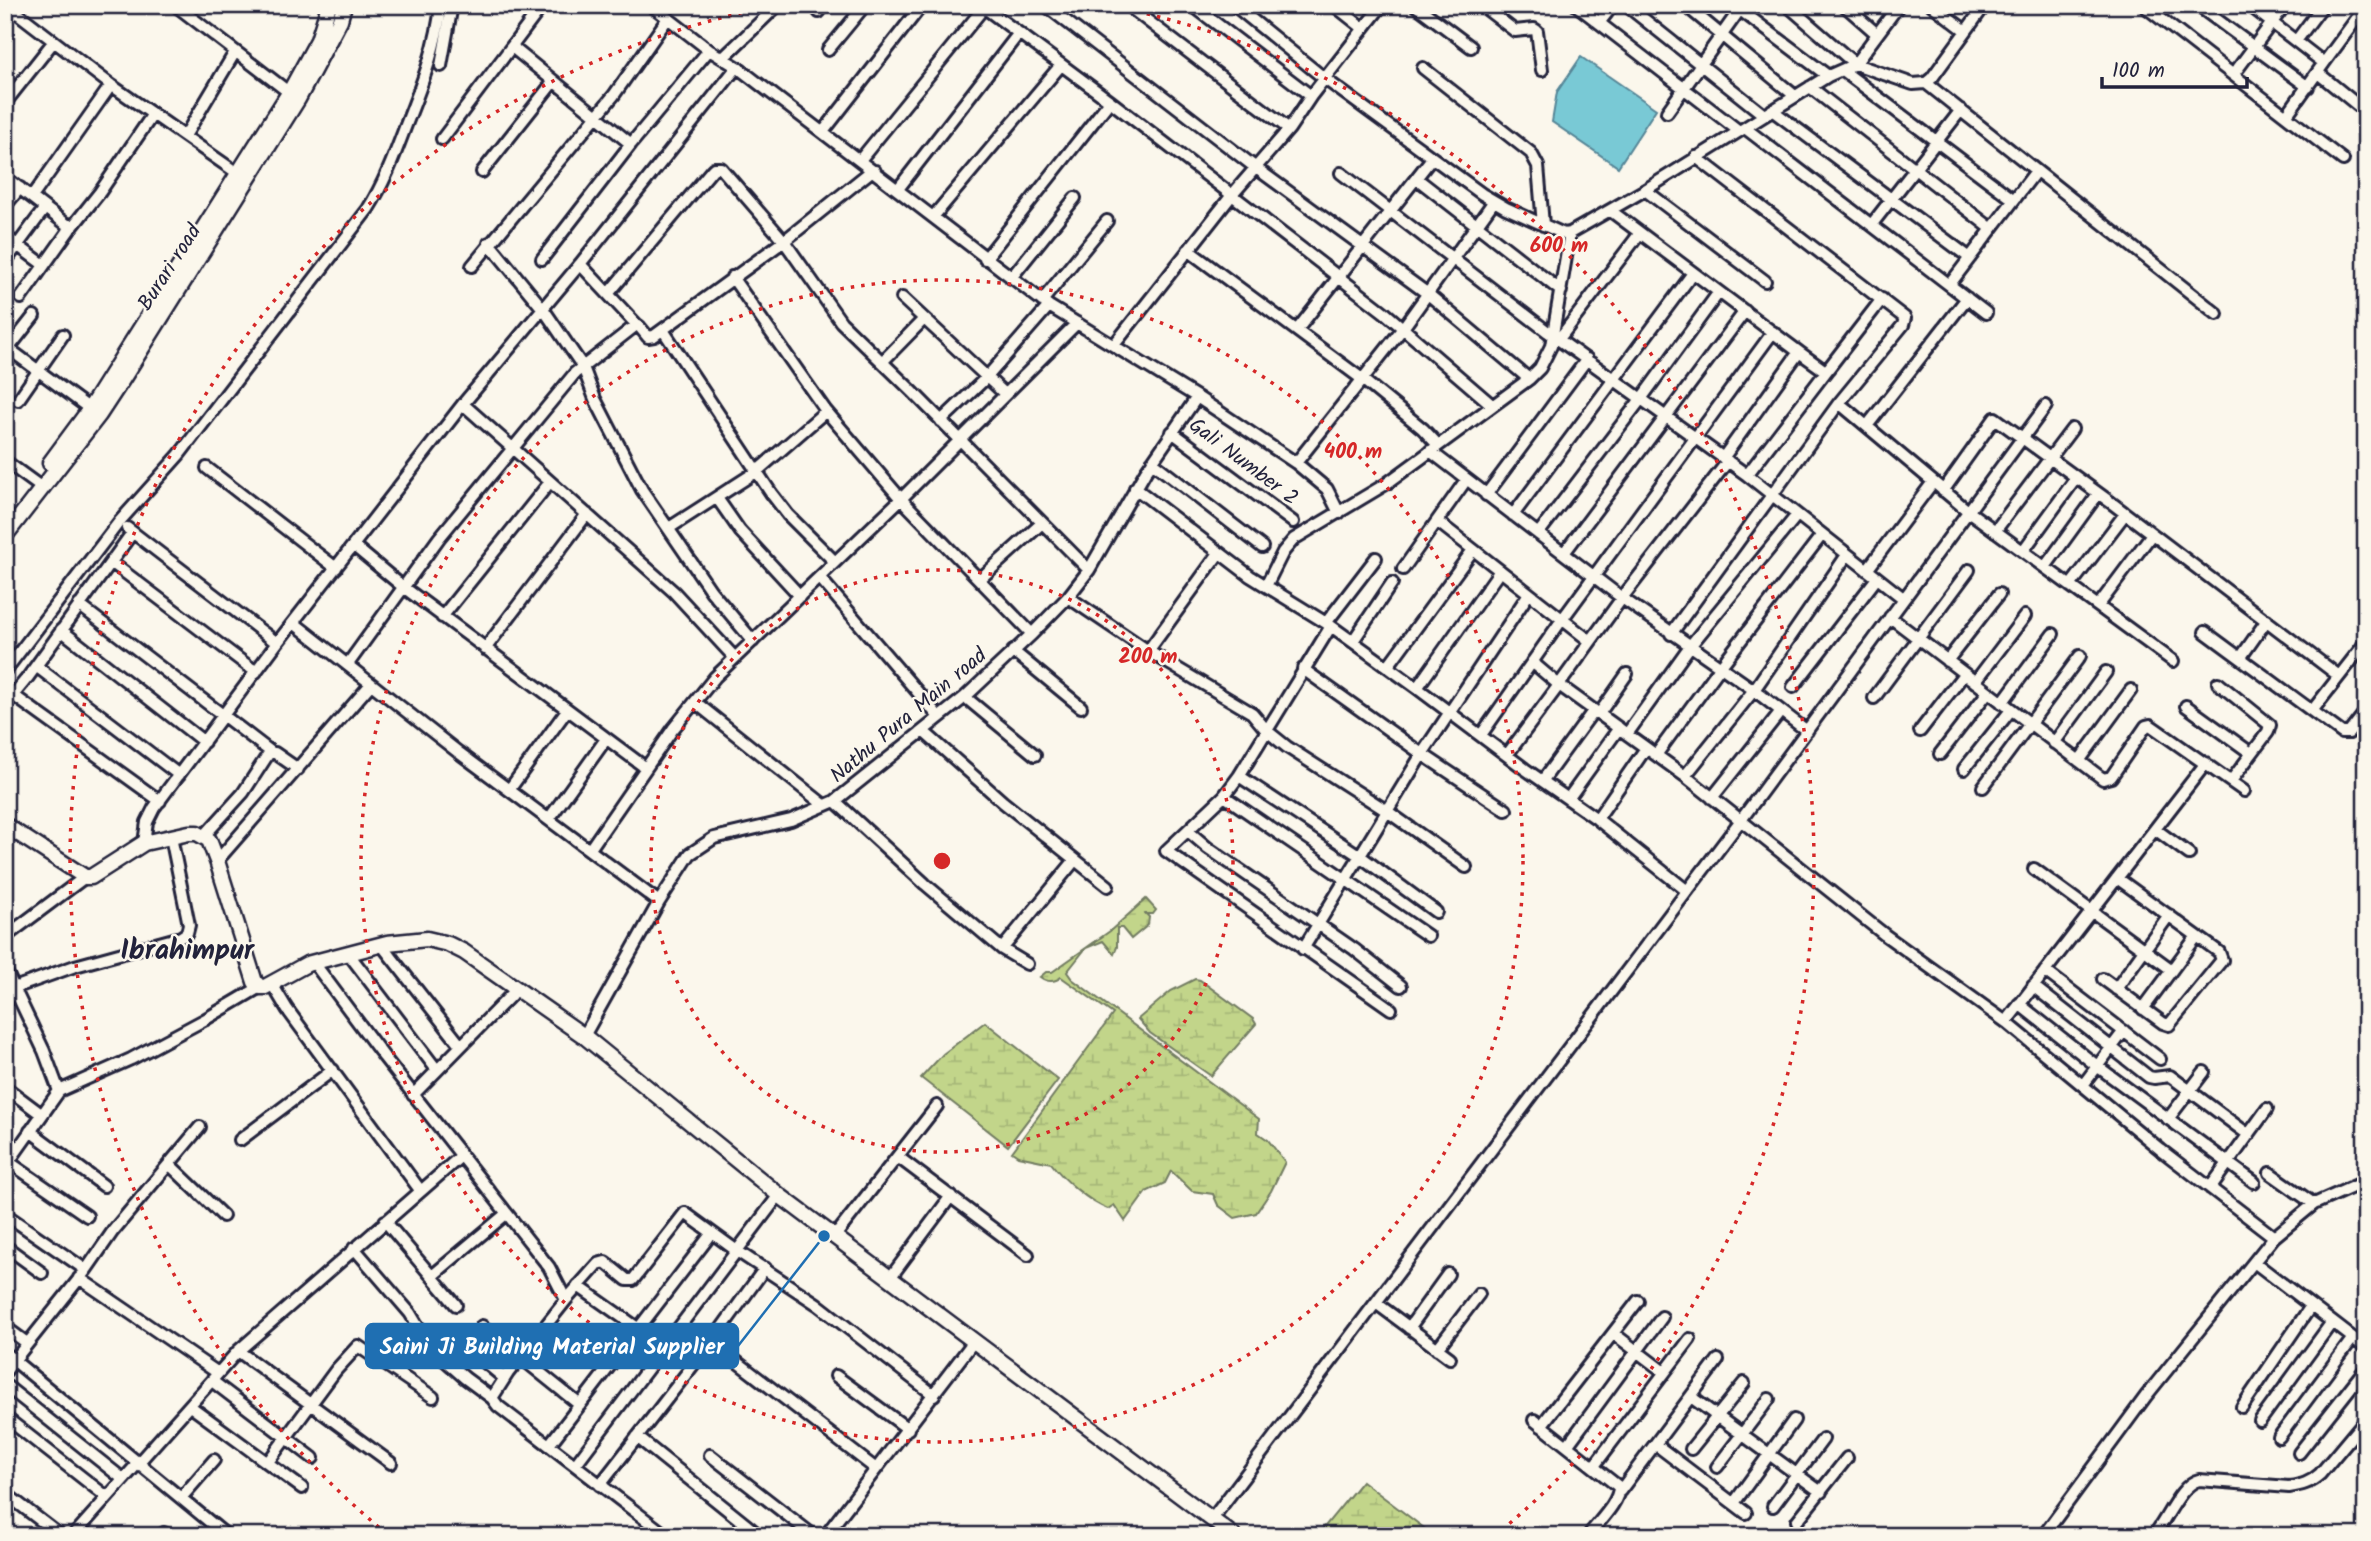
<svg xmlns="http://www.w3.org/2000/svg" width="2371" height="1541" font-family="Kalam,sans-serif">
	<defs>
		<pattern id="wetland-marsh" width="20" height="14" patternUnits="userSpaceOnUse" patternTransform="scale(1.75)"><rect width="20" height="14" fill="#c2d58a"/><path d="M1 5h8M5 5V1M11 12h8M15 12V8" fill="none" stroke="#a6b778"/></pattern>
	</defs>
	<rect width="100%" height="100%" fill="#fbf7ec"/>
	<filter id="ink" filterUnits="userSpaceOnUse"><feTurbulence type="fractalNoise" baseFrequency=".0143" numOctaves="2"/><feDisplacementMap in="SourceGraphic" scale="14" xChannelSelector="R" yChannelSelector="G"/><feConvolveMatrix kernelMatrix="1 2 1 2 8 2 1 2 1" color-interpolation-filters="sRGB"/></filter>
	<g filter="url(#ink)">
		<!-- wetland -->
		<path fill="url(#wetland-marsh)" stroke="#727c62" stroke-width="2" d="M1146 899 1156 910 1153 914H1146L1149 917 1148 925 1131 939 1122 928H1117V947L1114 954 1103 941 1086 948 1067 972 1072 979 1259 1119 1258 1133 1268 1140 1285 1162 1271 1191 1256 1213 1235 1218 1218 1205 1213 1194 1192 1191 1171 1171 1165 1183 1146 1192 1125 1221 1114 1205 1108 1209C1089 1202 1063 1179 1051 1163L1018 1156 1012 1152 1113 1014 1061 977C1054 983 1047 982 1040 977L1046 972H1052L1110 931Z
			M1195 979 1200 980 1253 1019 1256 1024 1211 1076 1150 1033 1138 1019 1171 991Z
			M985 1022 1058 1080 1008 1146 921 1078 943 1054Z
			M1362 1481 1432 1534 1430 1536H1317Z"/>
		<!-- water -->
		<path fill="#79c9d5" stroke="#568697" stroke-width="2" d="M1581 57 1656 109 1618 167 1552 122 1557 92Z"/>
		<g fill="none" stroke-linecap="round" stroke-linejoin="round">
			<defs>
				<path id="street" d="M7 5 111 85 243 177
					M175 5 295 97
					M651 5 709 50 737 67 1049 306 1197 397 1296 463 1327 489 1339 513
					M981 5 1110 101 1384 312 1492 405
					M1045 5 1256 168 1428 294 1529 379
					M1127 5 1289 129
					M1192 5 1311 96
					M1234 5 1325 79 1482 194 1506 208 1564 234 1570 233 1645 190 1828 76 1855 64 1899 5
					M1334 5 1363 28
					M1415 5 1471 47
					M1481 5 1515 31 1534 29 1537 31 1542 70
					M1576 5 1739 131
					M1626 5 1764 115
					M1685 5 1795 96
					M1787 5 1855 64 1913 84 1926 83 1932 78 1985 5
					M1844 5 1877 34
					M1932 5 1966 31
					M2143 5 2343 160
					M2197 5 2308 87
					M2249 5 2324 63 2286 116
					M1735 6 1828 76
					M819 12 824 5
					M1599 23 1613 5
					M2296 41 2323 5
					M512 47 631 144
					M828 50 865 5
					M723 58 778 5
					M2324 63 2366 6
					M441 66 452 5
					M1423 68 1531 153 1538 166 1543 225
					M1842 70 2014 200
					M2318 73 2366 112
					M2233 75 2285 5
					M1926 83 2217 314
					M1810 87 1992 229
					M5 103 54 41
					M1772 110 1970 258
					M1667 112 1743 5
					M1745 128 1986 313
					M823 132 922 5
					M185 136 235 52
					M442 139 543 5
					M1696 157 1905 318 1903 325 1839 403
					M860 160 986 5
					M482 172 554 81
					M1341 173 1548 332 1747 475 1903 598
					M5 177 66 224 73 226 100 192 153 114
					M1416 178 1561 291
					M898 189 1019 33
					M1645 190 1765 281
					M32 197 111 85
					M5 206 20 188
					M1611 211 1799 352 1723 458
					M933 217 1061 65
					M1872 224 1961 110
					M5 236 44 265
					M489 243 544 310 583 367 595 399 642 490 711 591 753 641
					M1188 250 1362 379 1423 429 1438 445
					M542 259 631 144 709 50
					M985 259 1110 101
					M5 262 45 208
					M472 266 614 95 668 18
					M732 277 826 411 901 499 1032 634
					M1011 278 1075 198
					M1950 284 2036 171
					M608 294 712 170 714 168H721L784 241 841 322 913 392 1089 570
					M21 298 72 226
					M902 298 1005 394
					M1042 301 1107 221
					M637 325 580 264 737 67
					M663 330 771 493 788 515 835 562
					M1297 330 1432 158
					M1559 339 1640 233
					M1114 345 1232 195 1289 129 1311 96 1382 5
					M5 346 94 412
					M1799 352 1824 370 1828 369 1882 299
					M5 353 34 316
					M883 361 924 319
					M18 400 63 335
					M463 404 580 264
					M941 421 987 377 1049 306
					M1867 426 1967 298
					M1172 432 1293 522
					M1430 451 1622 598 1754 690 1807 731
					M5 461 42 488
					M1728 461 1622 598 1559 685 1685 776 1885 935 2006 1022 2161 1150 2274 1237
					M1152 462 1262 547
					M1296 463 1403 328 1494 201
					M207 468 336 568
					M1747 475 1828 369
					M1135 488 1250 576 1331 626 1417 688 1525 769 1597 819 1686 890
					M1943 491 1995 418 2113 504 2339 676
					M1486 495 1587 359
					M717 498 740 531 800 596
					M1513 515 1693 273
					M1438 522 1590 641
					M127 528 277 643
					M669 528 756 472 826 411
					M1995 531 2072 429
					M1538 534 1641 399 1719 292
					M354 546 402 586 646 768
					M2023 551 2076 478
					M1564 553 1745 311
					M111 562 256 672
					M2045 567 2098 494
					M1403 569 1466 480
					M1867 570 1933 482
					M820 578 939 717
					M980 579 1042 523
					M1266 586 1283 552 1294 539 1386 484 1529 379 1540 368 1551 346 1570 233
					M2070 586 2125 514
					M1068 597 1148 651 1252 713 1267 731 1287 747 1387 811 1466 867
					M79 605 271 752
					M2098 606 2152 534
					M442 617 550 482
					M1890 617 2103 779 2111 777 2146 726 2150 725 2244 791
					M294 623 458 752 659 902
					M1326 623 1376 558
					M1331 626 1239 776 1224 796 1166 851 1391 1009
					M61 630 204 742
					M2205 632 2342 733H2349L2366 711
					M1671 634 1839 403 1968 511 2173 661
					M1353 641 1392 583
					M485 649 587 514
					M1013 651 1081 707
					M1148 651 1219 553
					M2241 657 2267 620
					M1947 661 1999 594
					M348 664 439 538 575 373 635 326H639L648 337 654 336 784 241 870 172 875 171
					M36 666 179 775
					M1388 666 1473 550
					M1303 669 1422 754 1506 810
					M5 671 119 522 179 455 368 209C385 182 395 154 406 125 421 86 437 47 441 5
					M1975 682 2025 616
					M2218 683 2270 725 2268 732 2231 781
					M1793 687 1877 578
					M1417 688 1499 572
					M13 695 160 801
					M965 697 1035 755
					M1874 698 1969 570
					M695 702 824 805
					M2002 703 2053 634
					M5 705 28 677 132 533
					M2186 706 2251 753
					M2312 711 2366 642
					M1599 714 1627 674
					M923 731 1003 802 1108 886
					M1920 731 1964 674
					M1627 734 1690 646 1797 515
					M1481 735 1561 621 1773 332
					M2054 743 2106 672
					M1940 754 1988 692
					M1507 755 1559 685 1532 662
					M1656 755 1721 666 1821 536
					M2079 761 2131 690
					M1964 769 2011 710
					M1239 776 1360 856 1436 912
					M1685 776 1754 690 1847 555
					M1543 780 1594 710
					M1983 787 2080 656
					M509 790 567 710
					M1224 796 1428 936
					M1712 798 1781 711
					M1568 799 1619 728
					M835 801 925 884 1002 949 1027 964
					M549 819 606 739
					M1597 819 1646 748
					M2155 829 2189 854
					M1188 831 1208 848 1354 949 1401 986
					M204 836 243 793 269 753H275L298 769
					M144 843 147 822 154 808 277 643 463 404 674 592 734 657
					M590 849 673 729 715 677 901 499 1077 323
					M217 861 371 684
					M2034 869 2172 970
					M5 937 85 877
					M381 944 461 1046
					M1002 949 1075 860
					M1303 949 1422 754 1528 595
					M348 953 437 1070
					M314 963 384 1057 549 1267 566 1300
					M5 969 44 1051 59 1091
					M2045 971 2160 1059
					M2103 979 2163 1023 2169 1025 2222 960 2219 952 2117 878
					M272 984 287 1009 420 1190
					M2033 986 2149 1077 2154 1078 2170 1076 2249 1135
					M14 988 75 966 181 937 187 933 189 925 171 837
					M2116 989 2169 915
					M5 1002 16 991
					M2019 1004 2097 1066 2254 1182
					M2143 1009 2197 936
					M2006 1022 2206 763
					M584 1036 659 902 690 854 714 838 791 820 835 801 965 697 1032 634 1068 597 1089 570 1146 471 1197 397
					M2083 1085 2124 1031
					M5 1087 41 1114
					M413 1095 516 990
					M2168 1119 2204 1072
					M30 1131 104 1186
					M240 1140 333 1070
					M898 1157 1028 1255
					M9 1162 87 1216
					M169 1164 223 1216
					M5 1167 59 1091 131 1059 204 1020 260 987
					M2270 1173 2314 1204
					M2210 1188 2267 1109
					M5 1214 86 1270
					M385 1221 456 1305
					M835 1236 937 1106
					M5 1246 42 1273
					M354 1248 410 1313 431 1348 465 1378 492 1398
					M2254 1262 2366 1348
					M432 1276 506 1214
					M79 1278 218 1373
					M890 1278 951 1196
					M578 1286 639 1329
					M1376 1303 1450 1358
					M482 1326 580 1405
					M5 1327 27 1343
					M1409 1328 1448 1274
					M1613 1333 1664 1372
					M457 1339 504 1378
					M1437 1349 1479 1294
					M238 1351 391 1463
					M5 1353 227 1536
					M736 1361 876 1469
					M5 1372 86 1270 113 1231 200 1127
					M836 1376 908 1429
					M212 1381 313 1458
					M5 1385 123 1479
					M1691 1397 1821 1492
					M190 1406 302 1488
					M2242 1407 2311 1306
					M5 1417 107 1497
					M1534 1420 1619 1487C1619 1503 1598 1522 1588 1536
					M2260 1421 2332 1322
					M1541 1426 1638 1301
					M637 1437 760 1536
					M2279 1437 2353 1338
					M1655 1444 1746 1513
					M549 1445 712 1233
					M1567 1446 1662 1317
					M1691 1449 1744 1383
					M2299 1453 2366 1368
					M710 1455 814 1536
					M268 1462 336 1370 358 1346 433 1397
					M575 1465 779 1195
					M1594 1466 1690 1339
					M1717 1467 1769 1399
					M600 1485 721 1329 765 1268
					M1620 1491 1718 1360
					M5 1493 61 1536
					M181 1498 214 1460
					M1734 1503 1794 1420
					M1773 1506 1823 1439
					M1212 1519 1741 820 2046 406
					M1797 1521 1847 1458
					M73 1536 238 1351 461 1156
					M159 1536 164 1533 171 1536
					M667 1536 498 1406 492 1398 508 1373 566 1300 598 1264 605 1262 627 1280H633L685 1213 737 1251 817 1304 934 1395
					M825 1536 974 1341
					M2043 1536 2146 1396 2274 1237 2314 1204 2366 1181
					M2153 1536C2166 1522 2180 1484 2199 1480L2289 1487C2302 1485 2310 1483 2320 1474L2366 1419"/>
				<path id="secondary" d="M50 463 87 413 289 93 318 40 329 5
					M5 536 99 415 122 380 298 99 340 20 344 5
					M5 825 85 877H91L144 843 189 833H197L209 840 217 861 255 982 260 987H265L307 964 387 943 427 939 448 944 464 952 584 1036 779 1195 1234 1536"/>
			</defs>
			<!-- street casing -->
			<use href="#street" stroke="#22223b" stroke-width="16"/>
			<!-- secondary casing -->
			<use href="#secondary" stroke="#22223b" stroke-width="19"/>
			<!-- street -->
			<use href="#street" stroke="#fbf7ec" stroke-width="10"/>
			<!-- secondary -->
			<use href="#secondary" stroke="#fbf7ec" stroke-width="14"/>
		</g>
	</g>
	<!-- distance rings -->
	<g fill="none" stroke="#d62828" stroke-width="3.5" stroke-dasharray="3.5 7">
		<circle cx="942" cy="861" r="291"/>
		<circle cx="942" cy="861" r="581"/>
		<path d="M387 1534A872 872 0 0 1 768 7M1116 7A872 872 0 0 1 1497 1534"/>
	</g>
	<g text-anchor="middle" stroke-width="5" stroke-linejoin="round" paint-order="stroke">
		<!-- street labels -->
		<g font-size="21" fill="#22223b" stroke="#fbf7ec">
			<text transform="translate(169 267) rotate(-57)" y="7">Burari road</text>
			<text transform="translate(1244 461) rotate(37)" y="7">Gali Number 2</text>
			<text transform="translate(908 715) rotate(-40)" y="7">Nathu Pura Main road</text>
		</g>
		<!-- district labels -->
		<g font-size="28" font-weight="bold" fill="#22223b" stroke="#fbf7ec">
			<text x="187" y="959">Ibrahimpur</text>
		</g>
	</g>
	<circle cx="942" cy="861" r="10" fill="#d62828" stroke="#fbf7ec" stroke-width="3.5"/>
	<g font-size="21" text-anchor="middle" font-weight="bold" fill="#d62828" stroke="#fbf7ec" stroke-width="5" stroke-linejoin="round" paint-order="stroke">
		<text x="1559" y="252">600 m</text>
		<text x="1353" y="458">400 m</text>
		<text x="1148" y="663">200 m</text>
	</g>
	<!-- callouts -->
	<path fill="none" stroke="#1f6fb2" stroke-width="2.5" d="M824 1236L738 1346"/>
	<circle fill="#1f6fb2" stroke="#fbf7ec" stroke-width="2.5" cx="824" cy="1236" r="7"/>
	<rect fill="#1f6fb2" stroke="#1f6fb2" stroke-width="2.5" x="366" y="1324" width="372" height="44" rx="7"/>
	<g font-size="23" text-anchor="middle" font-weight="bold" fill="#fff">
		<text x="552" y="1354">Saini Ji Building Material Supplier</text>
	</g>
	<!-- margin -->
	<rect width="2371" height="1541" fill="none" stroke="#fbf7ec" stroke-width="28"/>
	<rect x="14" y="14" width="2343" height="1513" fill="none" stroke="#22223b" stroke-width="2.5" filter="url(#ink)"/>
	<!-- scale -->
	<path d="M2102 77v10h145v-10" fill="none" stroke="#22223b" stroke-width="3.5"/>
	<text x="2112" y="77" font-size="21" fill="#22223b" stroke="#fbf7ec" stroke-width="5" paint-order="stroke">100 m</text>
</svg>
